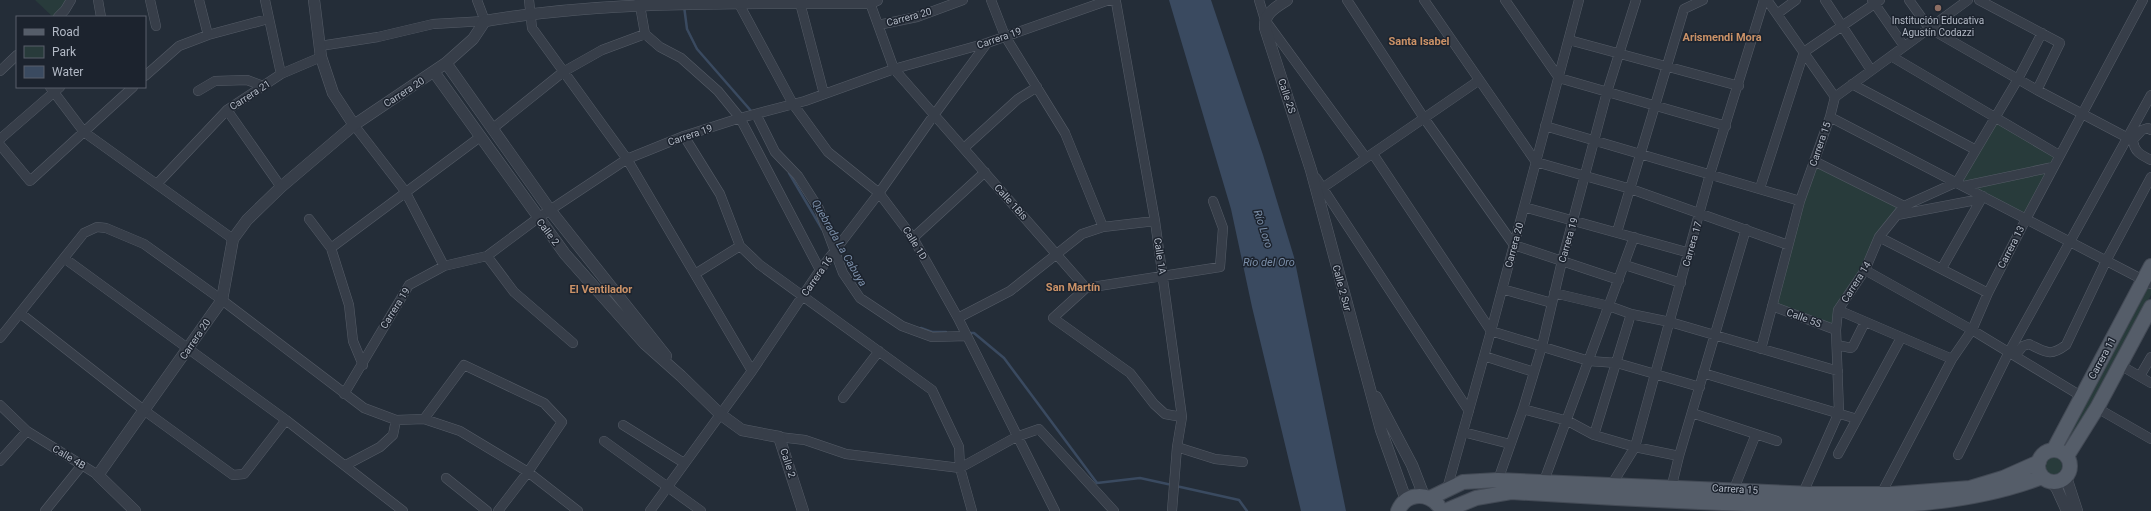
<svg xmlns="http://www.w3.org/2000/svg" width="2151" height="511" font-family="Roboto,sans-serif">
<rect width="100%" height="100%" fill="#242d38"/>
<!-- green -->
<path fill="#283b3b" d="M35 0H70L57 17H53Z
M1996 122 2054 156 2025 215 1986 195 1963 180Z
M1814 161 1904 206 1838 310 1836 330 1772 306Z
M2148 288 2151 289V295L2068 448 2061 447Z
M2044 466a9 9 0 1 1 18 0a9 9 0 1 1-18 0Z"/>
<!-- water -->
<path fill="#3a4a60" d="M1169 0H1211L1263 155 1294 257 1346 511H1301L1252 307 1231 209Z"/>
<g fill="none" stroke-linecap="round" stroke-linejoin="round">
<!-- stream -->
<path stroke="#3a4a60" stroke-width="2.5" d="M684 6 687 29 697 49 752 112
M789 173 822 229
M921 328 932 332H946
M969 333H974L1004 358 1097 483 1140 478 1172 485
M1176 486 1239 500 1247 511"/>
<!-- minor casing -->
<g stroke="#555c67" stroke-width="10">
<path id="minor" d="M98 0 101 17
M150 0 156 26
M199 0 208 35
M265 0 281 74
M477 0 485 21
M529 0 532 28 627 159 752 371
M639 0 645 34 660 47 681 58 718 91 740 118 820 270
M869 0 894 69 1086 288
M991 0 1005 36 1065 133 1103 227
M1259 0 1265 20 1366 158
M1347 0 1424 118 1514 245 1619 280
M1424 0 1536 162 1631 189 1788 245
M1505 0 1559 78 1726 126
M1767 0 1835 97
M1825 0 1871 70
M1872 0 1904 46
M1909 0 1929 28 2037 90 2128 138 2133 140 2142 130 2148 128 2151 130
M1979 0 2060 43 2037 90
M738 2 793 104 828 152 879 193 913 238 958 318 1055 511
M800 3 824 94
M1777 14 1796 0
M58 17 65 10 71 0
M878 25 917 17 963 0
M1569 40 1739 86
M320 46 378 37 433 24 485 21
M1891 56 2059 155
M0 71 17 55
M145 76 179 46 208 35 268 19
M1852 84 1976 150
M50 87 84 132 233 239
M198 91 215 81 247 80 263 86
M227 110 281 187
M756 114 775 152 798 176 819 209 843 273 860 298 902 326 932 337 967 336
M1830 117 2151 284
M354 125 405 191 444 266
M1545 126 1800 201
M492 129 563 72 602 50 645 34
M684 136 720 194 740 246 760 265 932 390 959 447 960 468 972 511
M0 139 60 87
M2133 140C2134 152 2141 155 2151 160
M0 145 30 181 133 87
M964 148 1018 99 1037 87
M1373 154 1491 331 1589 361 1617 363 1700 387
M1814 161 1904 206
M1316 178 1469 411
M157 184 227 110 281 74 321 57
M1964 186 2053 167
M1760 188 1804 52 1880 0
M1318 191 1478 81
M1524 207 1690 253
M1897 215 1981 199
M309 219 331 248 349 305 353 341 363 365
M1617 232 1684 9 1703 0
M1879 237 1988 293
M913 238 985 172
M331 248 480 137
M487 256 514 292 573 343
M64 258 286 420 403 511
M1625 265 1681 283
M1942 268 1983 196
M1865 270 1972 330 2081 396
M695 274 740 246
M1086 288 1053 318 1130 373 1154 404 1165 414 1182 417
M1086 288 1220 267 1223 228 1213 201
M1502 289 1552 303
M1554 293 1609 306 1631 314 1670 322 1838 371
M1772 306 1836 330
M1838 310 1952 359
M20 313 145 411 233 475 244 474 286 420
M958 318 1010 291 1082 234 1103 227 1155 221
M0 338 84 233 97 227 106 228 144 244 222 300 364 408 396 420 424 419 460 431 528 472 578 511
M1837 345 1851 348 1853 346 1865 322
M1761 349 1800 201 1830 117 1835 97 1968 0
M1484 356 1534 372
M2015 356 2023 346 2029 344C2046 352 2050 357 2066 345L2106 261 2151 177
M2120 365 2151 383
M1703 373 1857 419
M2140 376 2151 357
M344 394 409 285 444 266 487 256 538 218 627 159 684 136 740 118 805 101 894 69 987 43 1109 0 1116 2 1155 221 1182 417 1177 447 1172 511
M843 398 879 351
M0 405 27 431 98 475
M2097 408 2151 439
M1523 409 1568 421 1594 435 1635 447 1679 456
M1692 413 1777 441
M424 419 464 365 544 403 562 422 528 472 498 511
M623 425 684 463
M1463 432 1510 444
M1594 435 1631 314
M779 437 805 440 846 454 960 468 1016 437 1039 429 1114 511
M604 441 701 511
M1177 447 1215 459 1243 462
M1838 454 1901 338
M1958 455 2009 352 2151 95
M0 461 27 431
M346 465 380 447 393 435 396 420
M446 478 487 511
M1498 480 1523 409 1542 346 1562 261 1607 92 1636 0
M1544 481 1634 237
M1612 484 1635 447 1710 174 1764 0
M1447 489 1491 331 1579 0
M1734 489 1756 434
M1670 493 1679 456 1746 229
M1803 493 1839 412 1836 330 1838 310 1865 270 1879 237 1904 206 1957 182 2018 79 2042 33
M1881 494 1952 359 1972 330 1988 293 2026 219 2143 0
M45 511 82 465
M650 511 752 371 820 270 879 193 934 115 987 43"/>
</g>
<!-- tertiary casing -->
<g stroke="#555c67" stroke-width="12">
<path id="tertiary" d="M314 0 321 57 333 93 354 125
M1287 0C1275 8 1264 13 1265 28L1311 170 1381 430 1406 500
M446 63 550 210 666 356
M434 72 565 254 645 344 681 376 720 414 742 430 779 437 803 511
M1376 397 1412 465 1424 496
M2066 477 2077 511
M2052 482 2057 489 2067 511
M135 511 98 475 222 300 233 239 247 220 281 187 354 125 446 63 473 39 485 21C610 0 743 3 870 3L877 0"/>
</g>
<!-- primary casing -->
<g stroke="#434a55" stroke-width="16">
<path id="primary" d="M2054 449 2151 266
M2038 466a16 16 0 1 1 32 0a16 16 0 1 1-32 0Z
M2067 456 2097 408 2151 307
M1430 498 1463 482 1498 480 1814 494H1892L1970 488 2003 478 2039 462
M1398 511C1405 494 1425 491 1438 505
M1445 511 1476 498 1511 492C1589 497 1667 501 1746 504 1843 509 1954 511 2042 477"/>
</g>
<!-- minor -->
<use href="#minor" stroke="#373e49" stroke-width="9"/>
<!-- tertiary -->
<use href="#tertiary" stroke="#373e49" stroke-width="11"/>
<!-- primary -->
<use href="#primary" stroke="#555d69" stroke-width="14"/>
</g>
<!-- markers -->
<circle fill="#8d6e63" stroke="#1c232e" stroke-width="1.5" cx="1938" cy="8" r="4"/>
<g text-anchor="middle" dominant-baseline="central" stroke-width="3" stroke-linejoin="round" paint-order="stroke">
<!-- street labels -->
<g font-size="10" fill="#b2b9c5" stroke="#1c232e">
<text transform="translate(909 17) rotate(-15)">Carrera 20</text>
<text transform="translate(999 38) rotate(-19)">Carrera 19</text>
<text transform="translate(404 92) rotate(-33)">Carrera 20</text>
<text transform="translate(250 95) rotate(-33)">Carrera 21</text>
<text transform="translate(1287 96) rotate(72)">Calle 2S</text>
<text transform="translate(690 135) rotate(-19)">Carrera 19</text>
<text transform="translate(1820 144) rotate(-71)">Carrera 15</text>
<text transform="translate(1011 202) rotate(48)">Calle 1Bis</text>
<text transform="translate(548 232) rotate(53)">Calle 2</text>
<text transform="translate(1568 240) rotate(-74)">Carrera 19</text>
<text transform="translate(915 243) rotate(58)">Calle 1D</text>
<text transform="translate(1692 244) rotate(-74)">Carrera 17</text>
<text transform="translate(1514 245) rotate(-75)">Carrera 20</text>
<text transform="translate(2011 247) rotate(-63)">Carrera 13</text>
<text transform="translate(1160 256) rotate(82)">Calle 1A</text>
<text transform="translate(817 276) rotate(-55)">Carrera 16</text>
<text transform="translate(1856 282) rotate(-58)">Carrera 14</text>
<text transform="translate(1342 288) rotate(75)">Calle 2 Sur</text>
<text transform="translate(395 308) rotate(-58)">Carrera 19</text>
<text transform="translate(1804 318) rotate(20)">Calle 5S</text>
<text transform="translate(195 339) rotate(-56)">Carrera 20</text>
<text transform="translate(2102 358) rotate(-62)">Carrera 11</text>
<text transform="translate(69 457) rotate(31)">Calle 4B</text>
<text transform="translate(788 463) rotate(72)">Calle 2</text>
<text transform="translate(1735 489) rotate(3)">Carrera 15</text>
</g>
<!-- poi labels -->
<g font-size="10" fill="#b2b9c5" stroke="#1c232e">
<text x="1938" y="20">Institución Educativa<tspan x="1938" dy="12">Agustín Codazzi</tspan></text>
</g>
<!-- neighbourhood labels -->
<g font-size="11" font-weight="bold" fill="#cb9267" stroke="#1c232e">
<text x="1722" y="37">Arismendi Mora</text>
<text x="1419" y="41">Santa Isabel</text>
<text x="1073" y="287">San Martín</text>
<text x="601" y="289">El Ventilador</text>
</g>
<!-- water labels -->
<g font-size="11" font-style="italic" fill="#7c90aa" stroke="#1c232e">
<text transform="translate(1263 229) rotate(72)">Río Loro</text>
<text transform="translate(839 243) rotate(60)">Quebrada La Cabuya</text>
<text x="1269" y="262">Río del Oro</text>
</g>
</g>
<!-- legend -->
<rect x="16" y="16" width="130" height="72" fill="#1c232e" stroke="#585f6a"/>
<rect x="24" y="29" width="20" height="6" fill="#555d69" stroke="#585f6a"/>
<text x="52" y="36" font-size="12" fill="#b2b9c5">Road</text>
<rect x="24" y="46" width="20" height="12" fill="#283b3b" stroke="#585f6a"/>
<text x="52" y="56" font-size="12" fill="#b2b9c5">Park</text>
<rect x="24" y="66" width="20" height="12" fill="#3a4a60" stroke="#585f6a"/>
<text x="52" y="76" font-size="12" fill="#b2b9c5">Water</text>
</svg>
